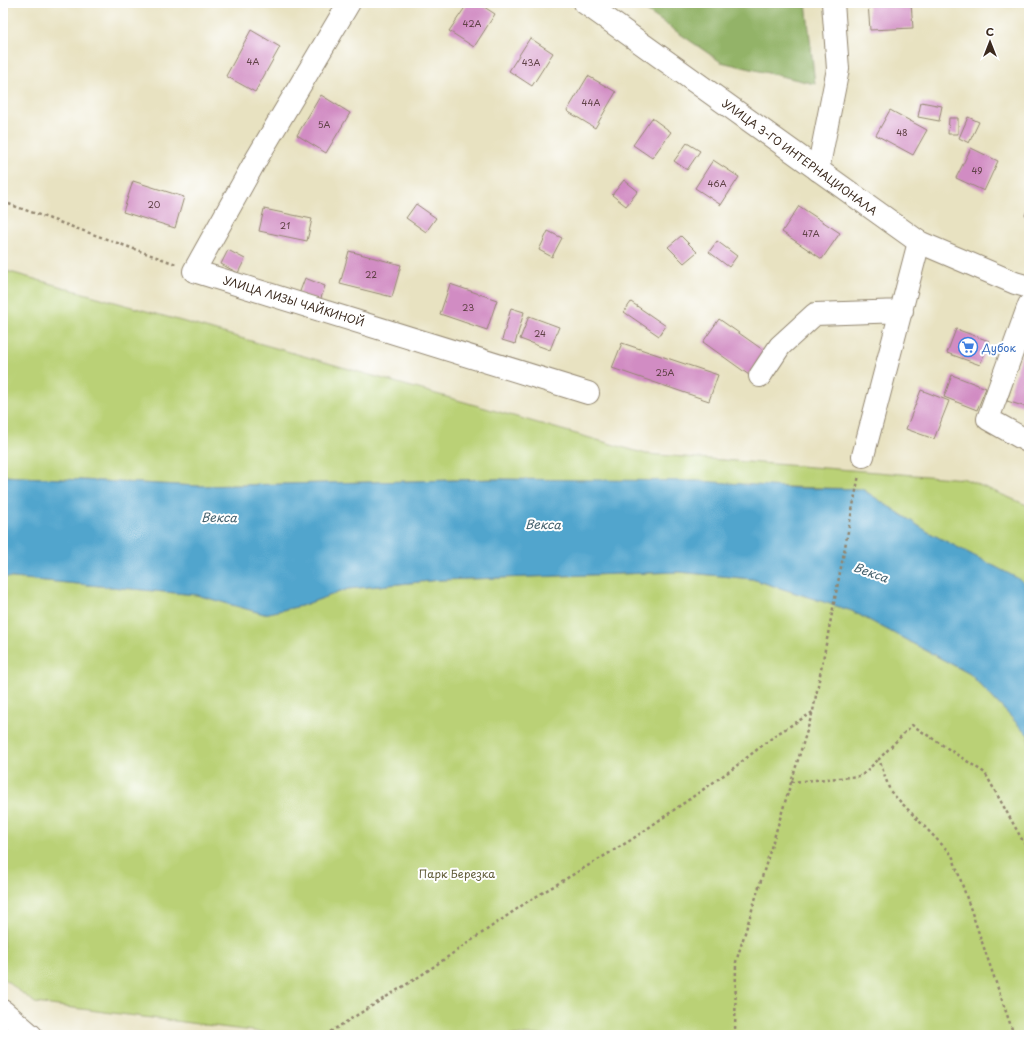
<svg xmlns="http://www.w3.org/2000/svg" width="1032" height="1038" font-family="'Playpen Sans',sans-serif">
<rect width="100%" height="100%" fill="#fff"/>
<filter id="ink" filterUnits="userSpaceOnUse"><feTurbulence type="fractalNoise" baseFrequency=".025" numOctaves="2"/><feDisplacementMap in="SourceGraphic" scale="8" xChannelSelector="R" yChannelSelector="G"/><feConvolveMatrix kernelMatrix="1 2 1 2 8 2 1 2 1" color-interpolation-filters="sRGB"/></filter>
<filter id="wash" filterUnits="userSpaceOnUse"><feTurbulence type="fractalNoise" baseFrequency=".012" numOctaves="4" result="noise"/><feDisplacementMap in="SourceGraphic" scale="16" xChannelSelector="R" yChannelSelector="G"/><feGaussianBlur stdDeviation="0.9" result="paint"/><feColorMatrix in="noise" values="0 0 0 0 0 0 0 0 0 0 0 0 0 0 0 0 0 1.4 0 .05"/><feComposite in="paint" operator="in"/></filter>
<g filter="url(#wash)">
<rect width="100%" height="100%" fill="#e8e2c1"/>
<!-- green -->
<path fill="#bad176" stroke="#7a7e4a" d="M3 270 646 454 965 479 1029 506V588L1021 580 928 532 862 489 499 479 198 486 3 476Z
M679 572 752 579 852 611 970 674 1029 736V1035H283L35 1003 3 978V577L197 595 264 614 301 606 348 589 440 580Z"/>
<!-- forest -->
<path fill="#93b367" stroke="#676e42" d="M635 3H806L815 84 721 62Z"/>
<!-- water -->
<path fill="#51a5cd" stroke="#466876" d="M3 476 198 486 499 479 700 481 797 488 862 489 928 532 1021 580 1029 588V736L970 674 852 611 752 579 679 572 440 580 348 589 301 606 264 614 197 595 3 577Z"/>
<g id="blocks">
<!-- building -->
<path fill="#d18cc3" d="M468 3H478L495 14 474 47 449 31Z
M868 3H911L913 28 870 30Z
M251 30 280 47 255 92 226 76Z
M530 38 553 53 532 86 509 71Z
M588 76 616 92 595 128 567 111Z
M321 95 350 113 326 153 297 135Z
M921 102 942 106 939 121 918 117Z
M890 110 927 130 913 155 876 135Z
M968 117 979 122 969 143 959 138Z
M652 118 671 132 652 158 633 145Z
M949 118H958V134H948Z
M687 143 700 151 687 170 674 161Z
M971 148 998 161 984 191 956 178Z
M713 160 739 177 721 205 695 188Z
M624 180 638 191 626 206 612 195Z
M133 181 184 197 175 228 123 212Z
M416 204 436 218 426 232 406 218Z
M1029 205V217L1025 215Z
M799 206 840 233 822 259 782 232Z
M264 209 312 219 307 241 259 231Z
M548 231 562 238 552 257 539 250Z
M681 236 697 252 684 263 668 247Z
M717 241 737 256 729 267 709 252Z
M228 250 245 259 238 273 221 264Z
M349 251 401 265 392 297 340 284Z
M305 278 325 286 320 301 299 294Z
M450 284 497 300 487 330 440 314Z
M631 302 666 326 659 336 624 312Z
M511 308 524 312 515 344 502 340Z
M529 316 559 327 550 350 520 339Z
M719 319 766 352 749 375 703 342Z
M956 329 989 341 980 365 947 353Z
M622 343 718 375 709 401 612 368Z
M1023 351 1029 352V408L1007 401Z
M952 375 986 388 977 410 944 397Z
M921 390 949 401 934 439 906 429Z"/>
</g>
</g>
<g filter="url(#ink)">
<use href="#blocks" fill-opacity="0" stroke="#928670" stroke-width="1"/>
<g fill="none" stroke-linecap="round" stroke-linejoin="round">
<!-- minor casing -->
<g stroke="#928670" stroke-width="24">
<path id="minor" d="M349 3 257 158 194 271 588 393
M818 170 838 69 833 3
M1029 305 988 419 1029 442
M760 376 780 346 815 314 902 311
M863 456 919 242
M3 1011 31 1035"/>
</g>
<!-- major casing -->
<g stroke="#928670" stroke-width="24">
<path id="major" d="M585 3 919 242 1015 283 1029 287"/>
</g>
<!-- path -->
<path stroke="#928670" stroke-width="2.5" stroke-dasharray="3 3" stroke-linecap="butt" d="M3 202 176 264
M791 782 861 776 879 759
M325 1035 420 976 527 902 631 840 731 770 777 734 813 712
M735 1035 736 962 813 711 859 475
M1014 1035 952 855 890 791 879 759 912 725 985 773 1029 852"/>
<!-- minor -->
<use href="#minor" stroke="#fff" stroke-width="22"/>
<!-- major -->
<use href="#major" stroke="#fff" stroke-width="22"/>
</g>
</g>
<!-- icons -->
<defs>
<g id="supermarket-ring" transform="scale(1)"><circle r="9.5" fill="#fff" stroke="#3f7fe0" stroke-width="1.5"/><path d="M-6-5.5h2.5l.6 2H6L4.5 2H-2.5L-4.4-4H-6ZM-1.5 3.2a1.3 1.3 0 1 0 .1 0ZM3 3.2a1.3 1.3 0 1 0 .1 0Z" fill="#3f7fe0"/></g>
</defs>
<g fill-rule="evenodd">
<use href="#supermarket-ring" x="968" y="347"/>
</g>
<g text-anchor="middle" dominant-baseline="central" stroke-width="4" stroke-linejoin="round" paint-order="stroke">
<!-- number labels -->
<g font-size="9" fill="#604247">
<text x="472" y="23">42А</text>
<text x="253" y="61">4А</text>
<text x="531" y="62">43А</text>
<text x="591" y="102">44А</text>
<text x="324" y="124">5А</text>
<text x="902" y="132">48</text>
<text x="977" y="170">49</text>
<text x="717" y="183">46А</text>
<text x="154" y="204">20</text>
<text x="285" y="225">21</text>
<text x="811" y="233">47А</text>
<text x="371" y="274">22</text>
<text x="468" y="307">23</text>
<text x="540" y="333">24</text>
<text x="665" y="372">25А</text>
</g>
<!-- street labels -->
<g font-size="11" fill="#3b2a1e" stroke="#fff">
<text transform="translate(800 157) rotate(36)">УЛИЦА 3-ГО ИНТЕРНАЦИОНАЛА</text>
<text transform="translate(294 301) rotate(17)">УЛИЦА ЛИЗЫ ЧАЙКИНОЙ</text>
</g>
<!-- shop labels -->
<g font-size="11" fill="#366cbe" stroke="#fff" text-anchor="start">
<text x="982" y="347">Дубок</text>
</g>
<!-- park labels -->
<g font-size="11" fill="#615c38" stroke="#fff">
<text x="457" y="873">Парк Березка</text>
</g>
<!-- water labels -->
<g font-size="12" font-style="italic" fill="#45616d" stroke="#fff">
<text transform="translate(219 517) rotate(1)">Векса</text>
<text transform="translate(543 524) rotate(1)">Векса</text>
<text transform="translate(871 572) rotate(20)">Векса</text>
</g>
</g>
<!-- margin -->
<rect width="1032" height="1038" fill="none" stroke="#fff" stroke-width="16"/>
<!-- north arrow -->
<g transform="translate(990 42)" stroke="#ffffff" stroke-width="3" paint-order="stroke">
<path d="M0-3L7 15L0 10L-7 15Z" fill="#3b2a1e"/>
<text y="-6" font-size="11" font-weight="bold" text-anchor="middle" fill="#3b2a1e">С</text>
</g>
</svg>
